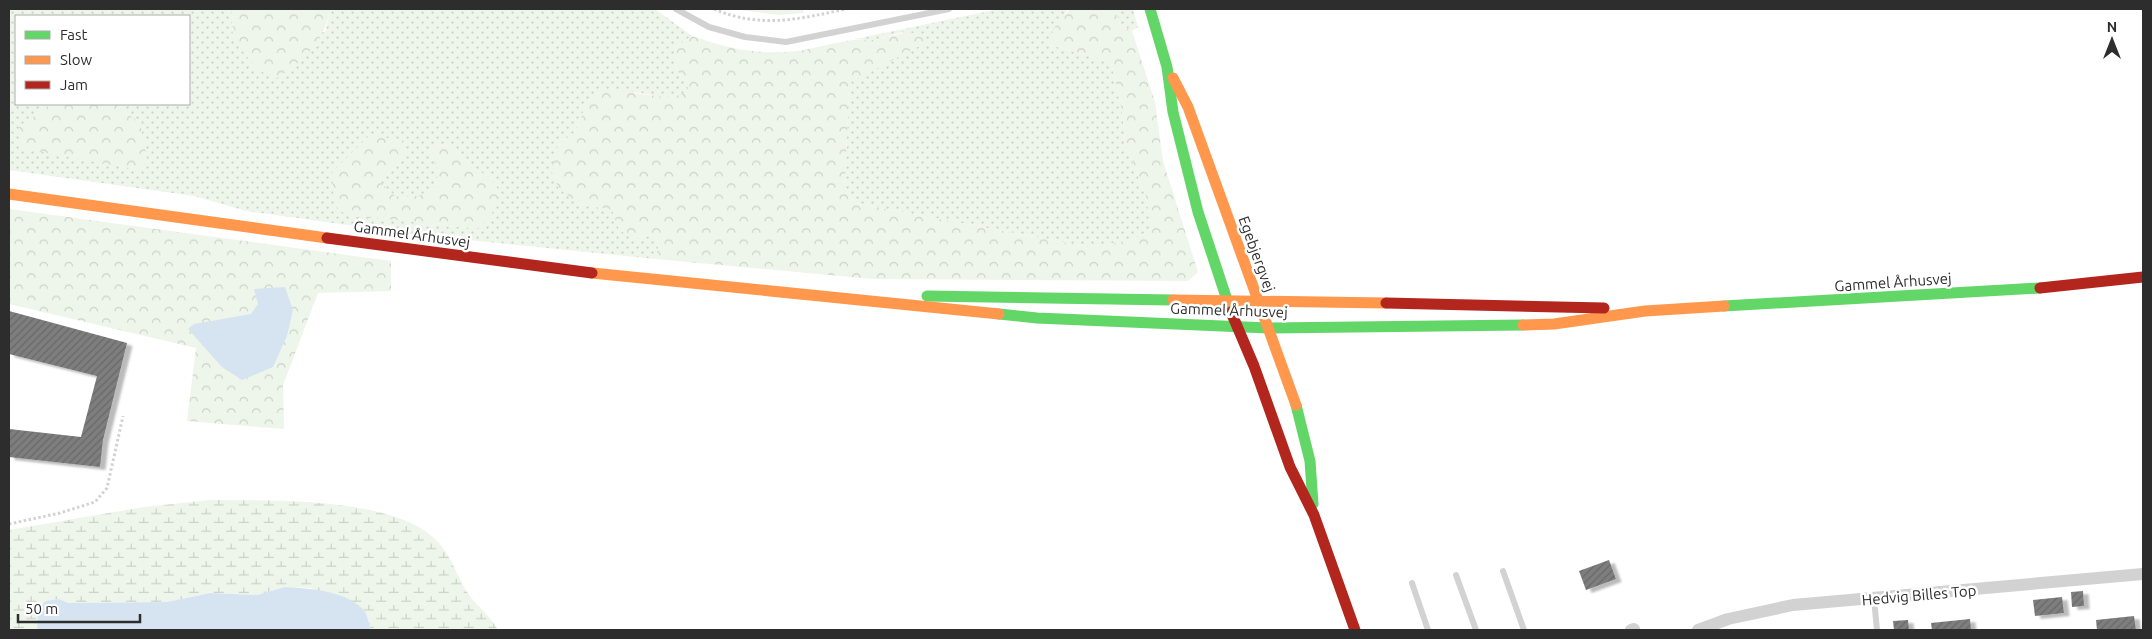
<svg xmlns="http://www.w3.org/2000/svg" width="2152" height="639" font-family="Ubuntu,sans-serif">
<defs>
<pattern id="grass-dots" width="8" height="8" patternUnits="userSpaceOnUse" patternTransform="scale(1.25)"><rect width="8" height="8" fill="#eef5ea"/><path d="M2 2h.1M6 6h.1" fill="none" stroke="#ccd2c9" stroke-width="1.8" stroke-linecap="round"/></pattern>
<pattern id="forest-crowns" width="20" height="18" patternUnits="userSpaceOnUse" patternTransform="scale(1.25)"><rect width="20" height="18" fill="#eef5ea"/><path d="M2 6a3 3 0 1 1 6 0M12 15a3 3 0 1 1 6 0" fill="none" stroke="#ccd2c9"/></pattern>
<pattern id="wetland-marsh" width="20" height="14" patternUnits="userSpaceOnUse" patternTransform="scale(1.25)"><rect width="20" height="14" fill="#eef5ea"/><path d="M1 5h8M5 5V1M11 12h8M15 12V8" fill="none" stroke="#ccd2c9"/></pattern>
<pattern id="building-hatch" width="6" height="6" patternUnits="userSpaceOnUse" patternTransform="scale(1.25)"><rect width="6" height="6" fill="#7e7e7e"/><path d="M-1 1l2-2M0 6l6-6M5 7l2-2" fill="none" stroke="#686868"/></pattern>
<filter id="shadow"><feDropShadow dx="5.5" dy="3" stdDeviation="1" flood-color="#0004"/></filter>
</defs>
<rect width="100%" height="100%" fill="#fff"/>
<!-- grass -->
<path fill="url(#grass-dots)" fill-rule="evenodd" d="M9 9H232L233 38 325 32 331 9H655L692 36 675 47V67L690 91C668 104 651 92 628 92 615 91 598 101 586 105L575 132 558 145 579 204 612 210 634 239 654 235 659 245 655 259 419 235 246 211 194 196 9 170ZM16 16H189V104H115L140 123 19 127 51 104H16ZM438 145 452 146 473 167 491 179 478 228 425 225 411 221 332 172 403 160 380 182 397 198 418 196 435 189 439 171 429 153Z
M999 9H1070L1067 10 1050 45 1111 62 1123 116 1125 143 1147 199 1151 230 1132 240 1088 247 854 203 845 187 849 82 926 42 902 32 873 41 855 39Z
M1115 9H1133L1138 27 1132 31 1120 24Z"/>
<!-- forest -->
<path fill="url(#forest-crowns)" d="M232 9H331C322 44 307 57 278 78L257 70 233 38Z
M734 9H803L804 13 779 15Z
M1070 9H1115L1120 24 1132 31 1155 102 1163 161 1198 272 1188 281 872 279 655 259 659 245 654 235 634 239 619 230 612 210 580 204 559 189 551 170 558 145 575 132 586 105 599 91C609 91 618 90 627 92 649 94 670 102 690 91L675 67V47L692 36C723 47 752 54 785 52 809 51 830 43 853 40 860 39 866 41 872 40 892 39 909 25 927 39V42L849 83 845 187 854 203 1088 247 1132 240 1150 230 1147 199 1125 143 1123 116 1111 62 1050 45 1053 29Z
M51 104H115L140 123 147 158 139 170 20 148 19 127Z
M370 135 405 141 403 160 380 182 397 198 418 196 435 189 439 171 429 153 438 145 452 146 473 167 491 179 500 192 491 216 478 228 425 225 411 221 347 216 334 205 332 172Z
M9 209 391 261V291L318 293 283 385 284 429 187 421 196 348 9 304Z"/>
<!-- wetland -->
<path fill="url(#wetland-marsh)" d="M210 500C269 501 406 495 443 548 453 561 458 578 467 592 476 606 490 615 498 630H371L365 612 311 588 285 587 257 595 210 593 167 602 68 603 59 599 45 601 38 611 37 630H9V530L144 507Z"/>
<!-- water -->
<path fill="#d6e4f2" d="M285 287 293 310 287 336 273 367 242 380 222 367 188 329 194 324 251 314 258 304 254 289Z
M285 587C308 588 350 591 365 612 368 617 369 625 371 630H37L38 611 45 601 59 599 68 603 167 602 210 593 257 595Z"/>
<!-- building -->
<path fill="url(#building-hatch)" filter="url(#shadow)" d="M9 311 127 343 103 440 100 467 9 457V429L81 437 97 376 9 354Z
M1609 560 1616 579 1586 590 1579 571Z
M2083 591 2084 606 2072 607 2071 592Z
M2062 597 2064 613 2035 616 2033 600Z
M2134 616 2136 630H2097L2096 620Z
M1970 619 1971 630H1932L1931 623Z
M1908 620 1909 630H1894L1893 621Z"/>
<g fill="none" stroke-linecap="round" stroke-linejoin="round">
<!-- path -->
<path stroke="#d2d2d2" stroke-width="3" stroke-dasharray="2.5 2.5" stroke-linecap="butt" d="M714 9C761 29 799 19 846 9
M9 524 60 513 95 502 107 488 123 416"/>
<!-- lane -->
<path stroke="#d2d2d2" stroke-width="6" d="M676 9 709 27 745 37 786 42 949 9
M1503 571 1524 630
M1456 575 1476 630
M1412 583 1428 630
M1874 599 1877 630"/>
<!-- street -->
<path stroke="#d2d2d2" stroke-width="12" d="M1631 630 1634 629
M1698 630 1728 619 1793 605 2143 574"/>
<!-- fast -->
<path stroke="#63d668" stroke-width="11" d="M1150 9 1167 67 1173 112 1198 212 1231 312
M927 296 1173 300
M1724 306 2040 288
M999 314 1037 318 1268 328 1523 325
M1296 405 1310 461 1313 504"/>
<!-- slow -->
<path stroke="#ff974d" stroke-width="11" d="M1173 78 1188 107 1296 405
M9 194 327 238
M592 273 999 314
M1173 300 1386 303
M1523 325 1554 324 1645 311 1724 306"/>
<!-- jam -->
<path stroke="#b3261e" stroke-width="11" d="M327 238 592 273
M2040 288 2143 277
M1386 303 1604 308
M1231 312 1254 366 1290 467 1314 515 1355 630"/>
</g>
<g text-anchor="middle" dominant-baseline="central" stroke-width="5" stroke-linejoin="round" paint-order="stroke">
<!-- street labels -->
<g font-size="15" fill="#2d2d2d" stroke="#fff">
<text transform="translate(412 234) rotate(8)">Gammel Århusvej</text>
<text transform="translate(1257 254) rotate(70)">Egebjergvej</text>
<text transform="translate(1893 282) rotate(-4)">Gammel Århusvej</text>
<text transform="translate(1229 310) rotate(2)">Gammel Århusvej</text>
<text transform="translate(1919 595) rotate(-5)">Hedvig Billes Top</text>
</g>
</g>
<!-- border -->
<rect width="2152" height="639" fill="none" stroke="#2d2d2d" stroke-width="20"/>
<!-- legend -->
<rect x="15" y="15" width="175" height="90" fill="#ffffff" stroke="#ababab"/>
<rect x="25" y="31" width="25" height="8" fill="#63d668" stroke="#ababab"/>
<text x="60" y="40" font-size="15" fill="#2d2d2d">Fast</text>
<rect x="25" y="56" width="25" height="8" fill="#ff974d" stroke="#ababab"/>
<text x="60" y="65" font-size="15" fill="#2d2d2d">Slow</text>
<rect x="25" y="81" width="25" height="8" fill="#b3261e" stroke="#ababab"/>
<text x="60" y="90" font-size="15" fill="#2d2d2d">Jam</text>
<!-- north arrow -->
<g transform="translate(2112 40)" stroke="#ffffff" stroke-width="4" paint-order="stroke">
<path d="M0-4L9 19L0 12L-9 19Z" fill="#2d2d2d"/>
<text y="-8" font-size="14" font-weight="bold" text-anchor="middle" fill="#2d2d2d">N</text>
</g>
<!-- scale -->
<path d="M18 614v8h122v-8" fill="none" stroke="#2d2d2d" stroke-width="2.5"/>
<text x="25" y="614" font-size="15" fill="#2d2d2d" stroke="#ffffff" stroke-width="4" paint-order="stroke">50 m</text>
</svg>
